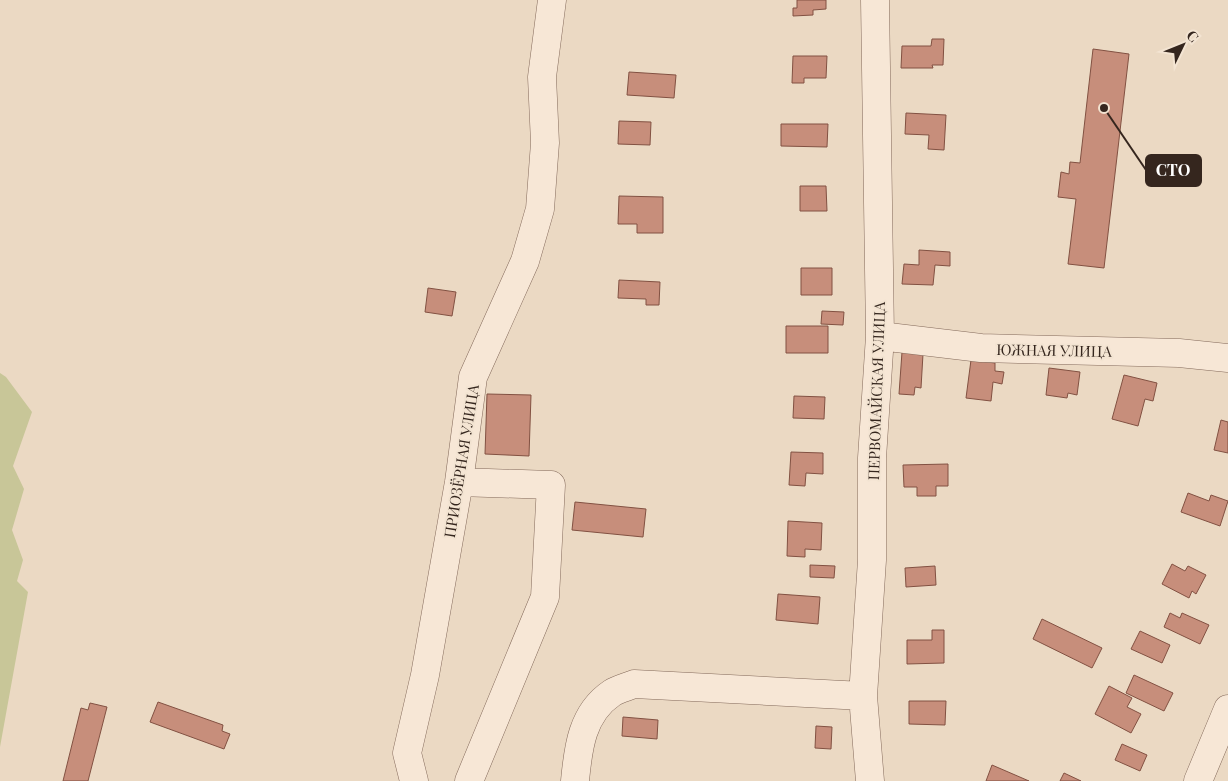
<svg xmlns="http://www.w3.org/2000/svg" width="1228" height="781" font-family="'Playfair Display',serif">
<rect width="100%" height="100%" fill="#ebd9c3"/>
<!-- green -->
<path fill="#c8c698" d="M0 373 6 377 32 412 13 466 24 489 12 530 23 560 17 581 28 592 0 747Z"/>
<!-- building -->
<path fill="#c78e7b" stroke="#825142" d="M797 0H826V9L813 10V15L793 16V8H797Z
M932 39H944L943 65H932L933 68H901L902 46H931Z
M1093 49 1129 54 1104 268 1068 264 1076 199 1058 197 1061 172 1069 174 1070 162 1080 163Z
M793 56H827L826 78H804V83H792Z
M629 72 676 75 674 98 627 95Z
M906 113 946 115 944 150 928 149 929 135 905 134Z
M619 121 651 122 650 145 618 144Z
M781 124H828L827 147 781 146Z
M800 186H826L827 211H800Z
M619 196 663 197V233H637V224H618Z
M919 250 950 252V266L935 265 933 285 902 284 904 264 919 265Z
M801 268H832V295H801Z
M619 280 660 282 659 305H646V299L618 298Z
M428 288 456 292 452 316 425 312Z
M822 311 844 312 843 325 821 324Z
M786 326H828V353H786Z
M902 352 923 354 921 388 915 387 914 395 899 394Z
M971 360 995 363V371L1004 372 1002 384 993 382 991 401 966 398Z
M1049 368 1080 372 1077 395 1068 393 1067 398 1046 395Z
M1124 375 1157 383 1153 401 1145 399 1138 426 1112 419Z
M487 394 531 395 529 456 485 454Z
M794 396 825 397 824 419 793 418Z
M1221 420 1228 422V453L1214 450Z
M791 452 823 453V474L806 473 805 486 789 485Z
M948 464V486H936V496H917V487H904L903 465Z
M1188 493 1209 501 1211 495 1228 501 1220 526 1181 512Z
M575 502 646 509 643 537 572 530Z
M788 521 822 523 821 550 805 549V557L787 556Z
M1172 564 1185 571 1188 566 1206 575 1196 594 1192 591 1189 598 1162 584Z
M810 565 835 566 834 578 810 577Z
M935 566 936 585 906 587 905 568Z
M778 594 820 597 818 624 776 620Z
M1170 613 1180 618 1182 613 1209 625 1200 644 1164 627Z
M1042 619 1102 648 1092 668 1033 639Z
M932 630H944V663L907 664V640H932Z
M1140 631 1170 645 1162 663 1131 649Z
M1134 675 1173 693 1164 711 1126 693Z
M1109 686 1132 698 1127 707 1141 714 1131 733 1095 714Z
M909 701H946L945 725 909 724Z
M158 702 223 725 222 731 230 734 224 749 150 722Z
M90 703 107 707 88 781H63L81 708 88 710Z
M623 717 658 720 657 739 622 736Z
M816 726 832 727 831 749 815 748Z
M1122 744 1147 755 1140 771 1115 760Z
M992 765 1029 781H986Z
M1064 773 1081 781H1060Z"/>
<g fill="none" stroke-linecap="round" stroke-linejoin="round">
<!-- minor casing -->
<g stroke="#846a5b" stroke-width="29">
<path id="minor" d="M880 336 981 348 1179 353 1228 358
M459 482 551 485 545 597 469 781
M414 781 407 753 425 675 459 482 473 377 525 261 540 209 545 143 542 77 552 0
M575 781C578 748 582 713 612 693 618 689 627 687 634 684L863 696
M870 781 863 696 872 560V458L880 336 875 0
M1198 781 1228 709"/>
</g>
<!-- minor -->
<use href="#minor" stroke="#f7e7d6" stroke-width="28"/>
</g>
<g text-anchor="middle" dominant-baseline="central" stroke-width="4" stroke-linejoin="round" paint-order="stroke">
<!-- street labels -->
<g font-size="15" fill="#35261e" stroke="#f3e4d2">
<text transform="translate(1054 350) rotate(1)">ЮЖНАЯ УЛИЦА</text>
<text transform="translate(876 391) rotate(-88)">ПЕРВОМАЙСКАЯ УЛИЦА</text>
<text transform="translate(461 461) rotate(-81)">ПРИОЗЁРНАЯ УЛИЦА</text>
</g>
</g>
<!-- callouts -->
<path fill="none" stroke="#35261e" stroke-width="2" d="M1104 108L1146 170"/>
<circle fill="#35261e" stroke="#f3e4d2" stroke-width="2" cx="1104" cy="108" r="5"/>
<rect fill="#35261e" stroke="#35261e" stroke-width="2" x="1146" y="155" width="55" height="31" rx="5"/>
<g font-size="16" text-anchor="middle" font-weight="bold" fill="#fff">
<text x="1173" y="176">СТО</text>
</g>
<!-- north arrow -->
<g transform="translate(1183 45) rotate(47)" stroke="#f3e4d2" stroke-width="4" paint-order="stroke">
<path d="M0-4L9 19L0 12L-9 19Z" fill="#35261e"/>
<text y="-8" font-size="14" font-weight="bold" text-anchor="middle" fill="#35261e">С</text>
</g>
</svg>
